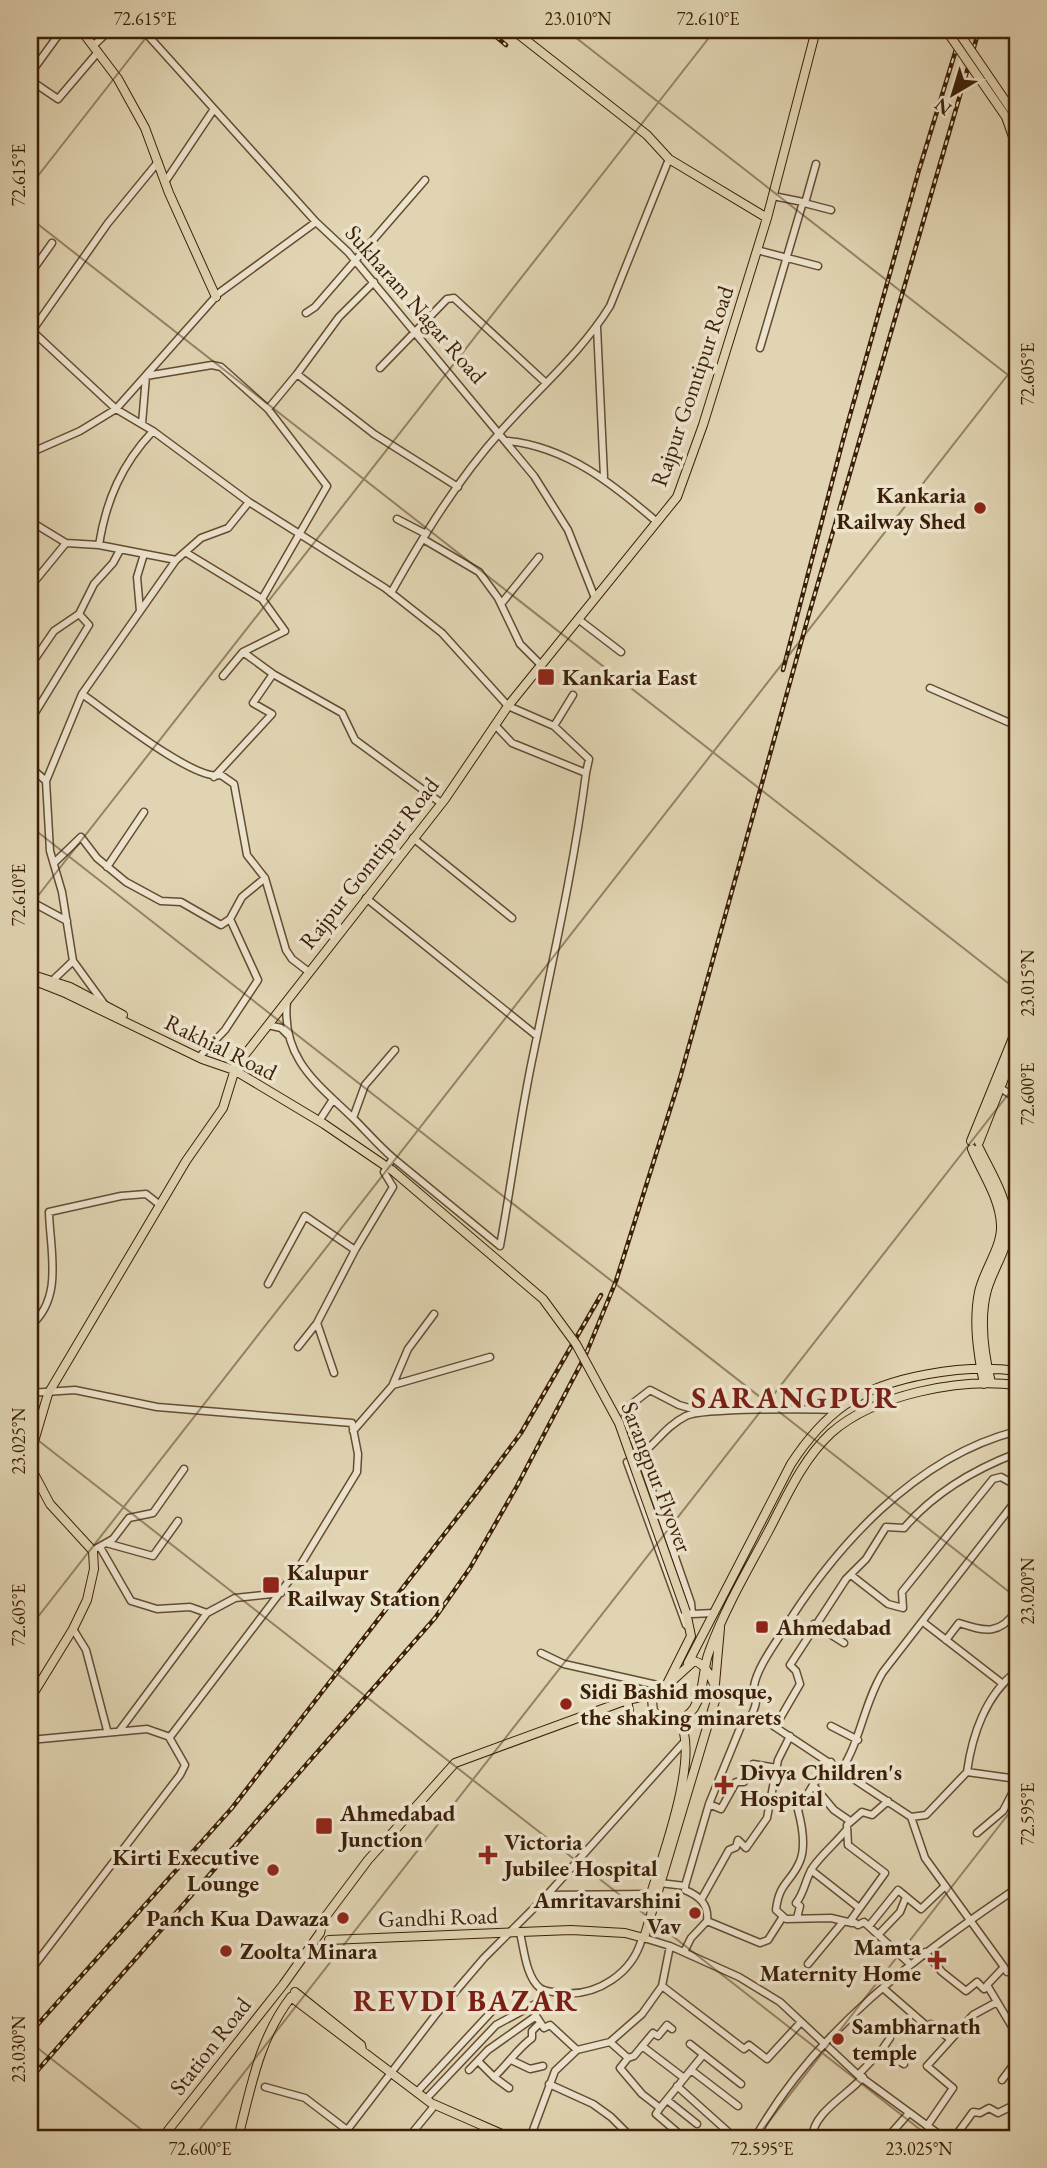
<svg xmlns="http://www.w3.org/2000/svg" width="1047" height="2168" font-family="'EB Garamond',serif">
<rect width="100%" height="100%" fill="#e1d4b2"/>
<filter id="stains"><feTurbulence type="fractalNoise" baseFrequency=".00286" numOctaves="4"/><feColorMatrix values="0 0 0 0 .2 0 0 0 0 .09 0 0 0 0 .02 0 0 0 .5 -.17"/></filter>
<radialGradient id="worn" r=".72"><stop offset=".6" stop-color="#630" stop-opacity="0"/><stop offset="1" stop-color="#630" stop-opacity=".3"/></radialGradient>
<g fill="none" stroke-linecap="round" stroke-linejoin="round">
<!-- minor casing -->
<g stroke="#644c31" stroke-width="9">
<path id="minor" d="M143 30 316 222
M93 46 110 30
M30 74 62 30
M30 80 58 99 98 52
M165 182 214 109
M804 203 831 210
M805 203 816 164
M757 250 818 266
M30 274 52 243
M306 313 315 307 425 180
M597 327 604 477
M30 329 116 409 153 431 249 502 385 588 442 633 508 706 554 726
M32 331 108 223 158 162
M760 348 803 202 773 196
M380 368 447 299 454 298 546 383
M297 374 339 317 374 282
M268 409 297 374 374 434 458 487
M142 424 146 376 212 365 221 367 268 409 327 486 262 599 285 631 243 652 223 676
M508 441C567 447 613 484 657 522
M30 453 80 431 116 409 219 293 316 222 348 252 534 476 568 530 595 598
M397 519 426 534
M30 521 66 543 99 545 176 560 201 538 228 528 249 502
M423 539 479 572 498 598 520 644 541 665
M99 545C106 500 122 464 153 431
M185 552 262 599
M30 587 66 543
M391 593C423 536 458 479 502 430 538 389 581 353 610 306L669 159
M501 604 539 557
M140 611 137 577 144 554
M578 619 621 652
M30 666 54 631 79 614
M273 674 342 713 355 740 441 803
M930 688 1017 726
M82 694C107 711 196 783 221 775L234 784 247 855 265 878 286 950 292 959 309 972
M573 695 554 726 589 759 586 773
M30 721 89 625 79 614 94 584 113 563 120 550
M30 767 46 781
M214 777 272 714 253 703 273 674 243 652
M413 838 512 918
M55 862 81 837 97 858 126 882 161 901 181 902 221 925 230 919
M107 867 144 812
M366 898 537 1036
M30 901 67 921
M52 981 73 961
M105 1005 73 961 62 892 50 851 46 781 82 694 176 560
M268 1025 281 1028 288 1035
M202 1054 225 1030 258 980 230 919 242 897 265 878
M999 1087 1017 1099
M353 1118 365 1085 395 1050
M319 1121 332 1101
M393 1158 500 1246C512 1181 520 1115 534 1051 553 958 574 867 586 773L512 743 495 725
M268 1284 305 1216 355 1250 393 1187 384 1172 393 1158C379 1146 367 1132 354 1119 318 1084 281 1059 287 1001
M30 1326C64 1298 50 1251 49 1212L121 1196 146 1194 160 1205
M298 1347 317 1323
M334 1373 317 1323 355 1250
M393 1384 408 1349 434 1314
M30 1393 75 1390 157 1407 352 1423 358 1454 357 1472 298 1569 170 1737 147 1729 30 1740
M700 1411 679 1405 650 1390 624 1410 691 1603 692 1614 714 1613
M353 1431 393 1385 490 1357
M106 1543 153 1556 178 1521
M100 1547 131 1601 157 1609 190 1607 207 1613
M97 1548 113 1539 129 1518 153 1513 184 1469
M851 1575 888 1604 903 1608 902 1592 993 1479 1001 1477 1017 1486
M923 1622 1003 1684
M814 1624 844 1643
M686 1625 627 1462C652 1453 660 1429 686 1416 703 1408 813 1409 838 1410
M73 1629 86 1650 107 1730
M946 1640 959 1623C986 1632 1000 1635 1017 1610
M541 1653 564 1664 666 1687
M743 1721 709 1804 721 1809 736 1782H744L753 1764 777 1768
M749 1721C751 1715 756 1708 756 1701 756 1696 753 1691 754 1686 757 1669 772 1648 781 1634 834 1547 915 1457 1017 1431
M711 1722 766 1721 911 1817 925 1858 1004 1967 987 1985 1017 2035
M831 1726 858 1740
M775 1727 800 1684 796 1671 790 1665 846 1579 866 1559 886 1527 904 1528C933 1494 975 1469 1017 1453
M120 1730 207 1613 235 1598 281 1593
M831 1762 813 1785 834 1810 850 1821
M842 1769C861 1739 864 1703 883 1672L1017 1499
M967 1772C972 1735 986 1694 1017 1671
M813 1785 798 1810C802 1825 806 1846 800 1861 791 1883 779 1882 776 1910L786 1919 831 1918 852 1923
M888 1801 872 1815 862 1812 847 1825 848 1845 885 1873 851 1920 858 1925 864 1922 910 1964
M911 1817 926 1815 967 1772 1017 1779
M977 1833 1003 1811 1017 1784
M1017 1859V1860
M811 1870 858 1907
M660 1883 685 1886 709 1804
M685 1886V1890C699 1896 709 1904 707 1921L760 1943 768 1940 782 1918
M547 1895 651 1894
M701 1900 729 1850 736 1847 738 1840 746 1848 767 1818 778 1760 790 1736
M797 1918 800 1906 796 1903C805 1892 805 1879 813 1867 823 1853 836 1843 847 1829
M869 1926 898 1890 921 1909 945 1886
M520 1933C524 1949 526 1977 540 1988 545 1992 554 1992 561 1993 597 1997 633 1973 642 1938
M878 1935 900 1912 906 1897
M644 1938 670 1946 739 1977 780 2002 858 2075 944 2138
M684 1952 691 1938 707 1921
M925 1952 942 1972 966 1991 977 1982 984 1989 987 1987
M808 1964 843 1922
M1004 1967 1007 1972 1017 1966
M30 1971 180 1775 185 1765 169 1737
M662 1986 744 2049 749 2045 767 2059 801 2022
M883 1988 929 2028 931 2024 950 2039
M610 2042 628 2058 620 2068 642 2094 660 2108 703 2055
M690 2044 741 2084
M642 2046 684 2078
M881 2051 890 2038
M628 2058 634 2056 653 2033 658 2036 667 2025 672 2029
M511 2060 530 2069 543 2066
M478 2061 494 2077
M469 2070 488 2050 536 2016 544 2028 550 2025 577 2050
M691 2070 738 2106
M858 2075 881 2051 904 2064
M1002 2080 1017 2060
M549 2084 593 2104 611 2117 632 2138
M677 2086 735 2138
M265 2087 305 2098 347 2130
M509 2088 494 2077C508 2064 517 2049 532 2038V2031L540 2023
M417 2092 493 2010
M426 2099 496 2025 539 2002
M667 2100 697 2124
M660 2108 656 2114 684 2138
M927 2126 953 2088 927 2066 973 2015 997 2002
M341 2138 437 2013 484 1958 547 1895 685 1741
M408 2138 435 2105
M530 2138 555 2071 577 2050 610 2042 642 2014 662 1986 670 1946
M755 2138C816 2029 916 1957 1017 1888
M812 2138C813 2112 848 2095 863 2077
M887 2138 909 2113
M954 2138 973 2112 980 2113 989 2108 998 2113 1012 2106 1017 2107"/>
</g>
<!-- major casing -->
<g stroke="#3b1f06" stroke-width="10">
<path id="major" d="M81 30 118 79 145 128 169 193 216 297
M513 30 647 135 669 159 767 218
M36 976 70 987 123 1015
M30 979 63 992 202 1059 234 1070 324 1124 393 1171
M971 1141 1017 1028
M979 1142 1017 1045
M979 1148C990 1171 1007 1197 1008 1223 1010 1247 993 1268 987 1290 979 1319 984 1354 991 1383
M972 1149C982 1173 1000 1198 1001 1225 1002 1248 984 1269 979 1292 973 1322 978 1354 984 1384
M688 1663 791 1464C806 1441 822 1421 845 1405 887 1375 967 1364 1017 1371
M667 1684 691 1636 686 1612
M715 1684 720 1628
M30 1699 73 1629 87 1600 94 1569 93 1551 50 1504 33 1472 32 1448 48 1394 186 1161 223 1108 236 1066 445 799 508 706 677 497 703 425 767 218 816 30
M627 1700 629 1711
M647 1906C659 1866 702 1754 679 1721
M329 1940 571 1930 625 1933 644 1938 717 1694C714 1682 707 1664 694 1661L652 1699 653 1711 667 1721C679 1721 687 1718 694 1708 705 1691 702 1670 709 1652 724 1610 747 1571 768 1532 786 1498 802 1460 831 1433 875 1394 960 1378 1017 1385
M295 1992 361 2045 362 2050
M162 2138 283 1985 320 1933 323 1920 368 1860 455 1763 627 1700 655 1694
M238 2138C251 2087 259 2039 291 1997L431 2103 511 2138"/>
</g>
<!-- minor -->
<use href="#minor" stroke="#ece3cd" stroke-width="6"/>
<!-- major -->
<use href="#major" stroke="#e1d4b2" stroke-width="8"/>
<!-- rail casing -->
<g stroke="#3b1f06" stroke-width="4.5">
<path id="rail" d="M488 30 506 45
M783 670 843 440 919 170 962 30
M30 2033 232 1808 477 1492 521 1433 601 1295
M30 2079 435 1618 470 1568 517 1486 586 1354 616 1281 680 1078 809 614 979 30"/>
</g>
<!-- rail -->
<use href="#rail" stroke="#ece3cd" stroke-width="2" stroke-dasharray="5" stroke-linecap="butt"/>
<!-- major-bridge casing -->
<g stroke="#3b1f06" stroke-width="10" stroke-linecap="butt">
<path id="major-bridge" d="M946 30 1006 117 1017 148
M957 30 1017 118
M393 1171 543 1299 576 1344 619 1423 686 1612"/>
</g>
<!-- major-bridge -->
<use href="#major-bridge" stroke="#e1d4b2" stroke-width="8"/>
</g>
<!-- ticks -->
<path fill="none" stroke="#3b1f06" stroke-width="2" stroke-opacity="0.45" d="M566 30 1017 382M30 186 152 30M30 218 1017 990M30 826 1017 1598M30 906 715 30M30 1434 931 2138M30 1627 1017 363M30 2042 152 2138M193 2138 1017 1083M756 2138 1017 1803"/>
<!-- markers -->
<g fill="#8f2418" stroke="#ece3cd" stroke-width="2.5">
<circle cx="980" cy="508" r="7"/>
<rect x="537" y="668" width="18" height="18" rx="3.5"/>
<rect x="262" y="1576" width="18" height="18" rx="3.5"/>
<rect x="755" y="1620" width="14" height="14" rx="3.5"/>
<circle cx="566" cy="1704" r="7"/>
<path d="M720.5 1774.5h7v7h7v7h-7v7h-7v-7h-7v-7h7z"/>
<rect x="315" y="1817" width="18" height="18" rx="3.5"/>
<path d="M484.5 1844.5h7v7h7v7h-7v7h-7v-7h-7v-7h7z"/>
<circle cx="273" cy="1870" r="7"/>
<circle cx="695" cy="1913" r="7"/>
<circle cx="343" cy="1918" r="7"/>
<circle cx="226" cy="1951" r="7"/>
<path d="M933.5 1949.5h7v7h7v7h-7v7h-7v-7h-7v-7h7z"/>
<circle cx="838" cy="2039" r="7"/>
</g>
<g text-anchor="middle" dominant-baseline="central" stroke-width="7" stroke-linejoin="round" paint-order="stroke">
<!-- street labels -->
<g font-size="23" fill="#3b1f06" stroke="#ece3cd">
<text transform="translate(416 304) rotate(49)">Sukharam Nagar Road</text>
<text transform="translate(692 386) rotate(-71)">Rajpur Gomtipur Road</text>
<text transform="translate(369 863) rotate(-52)">Rajpur Gomtipur Road</text>
<text transform="translate(221 1047) rotate(26)">Rakhial Road</text>
<text transform="translate(657 1477) rotate(69)">Sarangpur Flyover</text>
<text transform="translate(438 1917) rotate(-2)">Gandhi Road</text>
<text transform="translate(210 2046) rotate(-52)">Station Road</text>
</g>
<!-- poi labels -->
<g font-size="23" font-weight="bold" fill="#3b1f06" stroke="#ece3cd" text-anchor="start">
<text x="966" y="495" text-anchor="end">Kankaria<tspan x="966" dy="26">Railway Shed</tspan></text>
<text x="562" y="677">Kankaria East</text>
<text x="287" y="1572">Kalupur<tspan x="287" dy="26">Railway Station</tspan></text>
<text x="776" y="1627">Ahmedabad</text>
<text x="580" y="1691">Sidi Bashid mosque,<tspan x="580" dy="26">the shaking minarets</tspan></text>
<text x="740" y="1772">Divya Children's<tspan x="740" dy="26">Hospital</tspan></text>
<text x="340" y="1813">Ahmedabad<tspan x="340" dy="26">Junction</tspan></text>
<text x="504" y="1842">Victoria<tspan x="504" dy="26">Jubilee Hospital</tspan></text>
<text x="259" y="1857" text-anchor="end">Kirti Executive<tspan x="259" dy="26">Lounge</tspan></text>
<text x="681" y="1900" text-anchor="end">Amritavarshini<tspan x="681" dy="26">Vav</tspan></text>
<text x="329" y="1918" text-anchor="end">Panch Kua Dawaza</text>
<text x="921" y="1947" text-anchor="end">Mamta<tspan x="921" dy="26">Maternity Home</tspan></text>
<text x="240" y="1951">Zoolta Minara</text>
<text x="852" y="2026">Sambharnath<tspan x="852" dy="26">temple</tspan></text>
</g>
<!-- district labels -->
<g font-size="30" font-weight="bold" letter-spacing="2" fill="#7a1f14" stroke="#ece3cd">
<text x="795" y="1397">SARANGPUR</text>
<text x="466" y="2000">REVDI BAZAR</text>
</g>
</g>
<!-- margin -->
<rect width="1047" height="2168" fill="none" stroke="#e1d4b2" stroke-width="77"/>
<!-- north arrow -->
<g transform="translate(953 94) rotate(218)" stroke="#ece3cd" stroke-width="5" paint-order="stroke">
<path d="M0-5L12 26L0 18L-12 26Z" fill="#3b1f06"/>
<text y="-10" font-size="19" font-weight="bold" text-anchor="middle" fill="#3b1f06">N</text>
</g>
<rect x="38" y="38" width="971" height="2092" fill="none" stroke="#3b1f06" stroke-width="2.5"/>
<g font-size="18" text-anchor="middle" fill="#3b1f06">
<text x="145" y="25">72.615°E</text>
<text x="578" y="25">23.010°N</text>
<text x="708" y="25">72.610°E</text>
<text transform="translate(19 175) rotate(-90)" y="6">72.615°E</text>
<text transform="translate(1028 374) rotate(-90)" y="6">72.605°E</text>
<text transform="translate(19 895) rotate(-90)" y="6">72.610°E</text>
<text transform="translate(1028 983) rotate(-90)" y="6">23.015°N</text>
<text transform="translate(1028 1094) rotate(-90)" y="6">72.600°E</text>
<text transform="translate(19 1441) rotate(-90)" y="6">23.025°N</text>
<text transform="translate(1028 1591) rotate(-90)" y="6">23.020°N</text>
<text transform="translate(19 1615) rotate(-90)" y="6">72.605°E</text>
<text transform="translate(1028 1814) rotate(-90)" y="6">72.595°E</text>
<text transform="translate(19 2049) rotate(-90)" y="6">23.030°N</text>
<text x="200" y="2155">72.600°E</text>
<text x="762" y="2155">72.595°E</text>
<text x="919" y="2155">23.025°N</text>
</g>
<rect width="100%" height="100%" filter="url(#stains)"/>
<rect width="100%" height="100%" fill="url(#worn)"/>
</svg>
